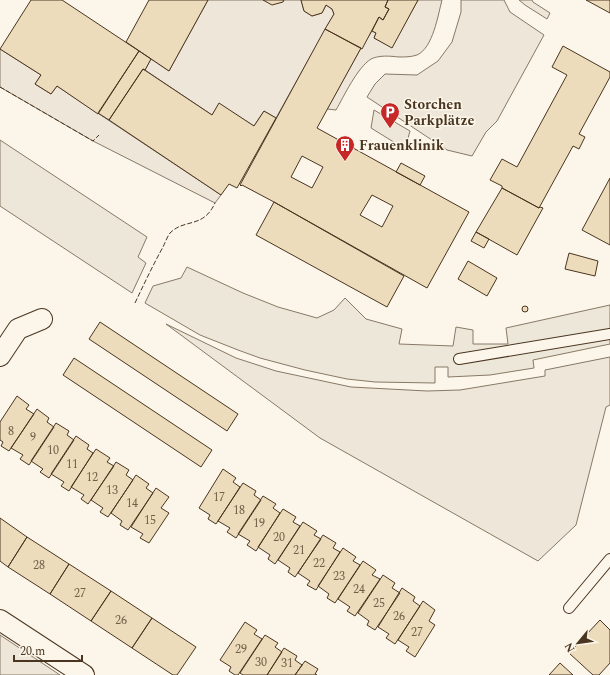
<svg xmlns="http://www.w3.org/2000/svg" width="610" height="675" font-family="Spectral,serif">
<rect width="100%" height="100%" fill="#fbf6e9"/>
<!-- green -->
<path fill="#ede6d9" stroke="#887966" d="M208 0H301L304 11 312 16 322 13 326 5 332 9 334 14 276 118 264 111 254 126 219 104 212 115 145 70 151 59 169 71Z
M418 0H442C438 15 433 48 417 55 411 57 405 57 399 57 390 56 379 55 371 59 357 68 344 96 336 110L327 109 361 48 372 31 376 33 374 38 392 47Z
M461 0H504L510 12 544 35 497 121 486 132 472 156 447 150 367 97 375 84 385 74 417 75 438 61 452 42 461 12Z
M519 0H532L533 2 550 13 547 19 525 5Z
M0 49 41 75 35 84 51 94 57 86 221 195 215 203 93 141 0 87Z
M166 324 236 358 276 371 351 387 427 391 460 390 545 376V370L610 357V405L606 407 576 525 538 561 320 438Z
M0 635 60 675H0Z"/>
<!-- parking -->
<path fill="#ede7d9" stroke="#887966" d="M374 110 410 131 405 149 371 128Z
M0 140 147 237 138 257 146 263 132 293 0 206Z
M187 267 243 293 278 307 317 318 334 310 345 298 366 319 402 329 399 344 453 346 456 327 473 330V344H508L506 328 610 305V344L533 360 534 368 490 375 448 377V367H435V383L375 382 347 379 305 370 260 358 238 350 200 335 145 303 153 286 181 278Z"/>
<!-- building -->
<path fill="#ecdcbc" stroke="#4a3520" fill-rule="evenodd" d="M31 0H62L139 51 98 114 57 86 51 94 35 84 41 75 0 49Z
M149 0H208L169 71 126 42Z
M263 0H284L283 2 272 5Z
M301 0H388L385 7 389 9 383 20 379 17 362 49 325 29 334 14 332 9 326 5 322 13 312 16 304 11Z
M388 0H418L392 48 374 38 376 33 372 31 379 17 383 20 389 9 385 7Z
M586 0H610V13Z
M325 29 361 48 317 128 469 212 427 288 274 202 242 185 241 186 240 185ZM302 156 323 167 312 188 291 177ZM372 195 393 206 382 227 360 215Z
M563 46 610 72V77L579 134 585 137 579 149 573 146 539 208 502 188V186L490 180 502 159 517 167 567 75 552 67Z
M139 51 151 59 145 70 143 69 109 120 98 113Z
M143 69 212 115 219 103 254 126 264 111 276 118 237 188 229 184 221 195 109 120Z
M401 163 425 176 420 185 396 172Z
M610 178V245L582 230Z
M502 188 539 208 540 207 543 208 517 255 476 232Z
M274 202 404 276 387 307 256 235Z
M476 232 489 239 484 248 471 241Z
M569 253 598 261 595 276 565 269Z
M468 261 497 278 487 296 458 279Z
M522 309a3 3 0 1 1 6 0a3 3 0 1 1-6 0Z
M100 322 238 414 227 431 89 339Z
M74 358 212 450 201 467 63 375Z
M17 396 29 405 26 409 34 414 9 451 1 446 3 442 0 440V422Z
M37 409 49 418 47 422 54 427 29 465 20 459 23 455 11 448Z
M56 423 69 431 67 435 74 440 49 478 40 472 43 469 31 461Z
M76 436 89 445 87 449 93 453 69 491 61 486 64 482 51 474Z
M96 449 110 458 107 462 114 466 88 504 81 499 84 495 71 487Z
M116 462 129 470 126 475 133 480 108 517 100 512 103 508 91 500Z
M223 469 236 478 233 482 240 487 216 524 208 519 210 515 199 508Z
M136 475 149 484 146 488 153 493 128 530 120 525 122 521 111 513Z
M243 483 256 491 254 495 261 500 236 538 227 532 230 528 218 521Z
M156 488 169 497 161 508 169 513 149 543 140 538 143 534 131 527Z
M263 496 276 504 273 508 280 513 256 551 247 545 250 541 238 534Z
M283 509 296 517 293 522 300 526 275 564 268 559 270 555 258 547Z
M0 518 27 537 8 567 0 561Z
M303 522 317 531 314 535 321 539 295 577 288 572 290 568 278 560Z
M323 535 336 543 333 548 340 552 316 590 307 585 310 581 298 573Z
M27 537 69 564 50 594 8 567Z
M343 548 356 557 353 561 360 565 335 603 327 598 329 594 318 586Z
M363 561 376 570 372 575 380 579 355 616 347 611 350 607 338 599Z
M69 564 111 591 91 621 50 594Z
M383 575 395 583 392 588 400 593 375 630 367 625 369 621 358 613Z
M402 588 415 597 413 601 420 606 395 644 386 638 389 634 378 627Z
M111 591 152 618 132 648 91 621Z
M423 601 435 610 429 621 435 625 415 657 406 651 409 647 398 640Z
M152 618 196 647 177 675H173L132 648Z
M600 620 610 630V663L599 675H593L569 653Z
M245 622 257 630 254 634 262 639 238 675H235L229 671 231 667 220 660Z
M265 635 278 643 275 647 282 652 267 675H243L240 673Z
M284 648 297 656 295 660 302 665 295 675H267Z
M305 661 318 669 315 674 317 675H295Z
M560 663 573 675H549Z"/>
<g fill="none" stroke-linecap="round" stroke-linejoin="round">
<!-- lane casing -->
<g stroke="#4a3520" stroke-width="12">
<path id="lane" d="M459 359 610 334
M569 608 610 559"/>
</g>
<!-- street casing -->
<g stroke="#4a3520" stroke-width="22">
<path id="street" d="M0 356 18 329 42 319
M0 620 84 675"/>
</g>
<!-- lane -->
<use href="#lane" stroke="#fbf6e9" stroke-width="10"/>
<!-- street -->
<use href="#street" stroke="#fbf6e9" stroke-width="20"/>
<!-- fence -->
<path stroke="#4a3520" stroke-width="1" stroke-dasharray="5 2" stroke-linecap="butt" d="M0 87 93 141 99 135
M135 303C144 284 153 265 163 247 165 243 167 237 170 233 185 218 203 229 215 203"/>
</g>
<!-- icons -->
<defs>
<g id="parking-pin" transform="scale(1)"><path d="M0 17L-7.5 6A9.5 9.5 0 1 1 7.5 6Z" fill="#c62828" stroke="#fbf6e9"/><path d="M-3.5-5.5H1a3.5 3.5 0 0 1 0 7H-1V5.5H-3.5ZM-1-3.4V-.6H.8a1.4 1.4 0 0 0 0-2.8Z" fill="#fff"/></g>
<g id="building-pin" transform="scale(1)"><path d="M0 17L-7.5 6A9.5 9.5 0 1 1 7.5 6Z" fill="#c62828" stroke="#fbf6e9"/><path d="M-4-6H4V6H1V3H-1V6H-4ZM-2.5-4.3h1.7v1.8h-1.7ZM.8-4.3h1.7v1.8H.8ZM-2.5-1h1.7V.8h-1.7ZM.8-1h1.7V.8H.8Z" fill="#fff"/></g>
</defs>
<g fill-rule="evenodd">
<use href="#parking-pin" x="390" y="112"/>
<use href="#building-pin" x="345" y="145"/>
</g>
<g text-anchor="middle" dominant-baseline="central" stroke-width="3" stroke-linejoin="round" paint-order="stroke">
<!-- number labels -->
<g font-size="12" fill="#725f47">
<text x="11" y="431">8</text>
<text x="33" y="437">9</text>
<text x="53" y="450">10</text>
<text x="72" y="464">11</text>
<text x="92" y="477">12</text>
<text x="112" y="490">13</text>
<text x="219" y="497">17</text>
<text x="132" y="503">14</text>
<text x="239" y="510">18</text>
<text x="150" y="520">15</text>
<text x="259" y="523">19</text>
<text x="279" y="537">20</text>
<text x="299" y="550">21</text>
<text x="319" y="563">22</text>
<text x="39" y="565">28</text>
<text x="339" y="576">23</text>
<text x="359" y="589">24</text>
<text x="80" y="593">27</text>
<text x="379" y="603">25</text>
<text x="399" y="616">26</text>
<text x="121" y="620">26</text>
<text x="417" y="632">27</text>
<text x="241" y="649">29</text>
<text x="261" y="662">30</text>
<text x="287" y="663">31</text>
</g>
<!-- poi labels -->
<g font-size="14" font-weight="bold" fill="#4a3520" stroke="#fbf6e9" text-anchor="start">
<text x="404" y="104">Storchen<tspan x="404" dy="16">Parkplätze</tspan></text>
<text x="359" y="145">Frauenklinik</text>
</g>
</g>
<!-- north arrow -->
<g transform="translate(578 643) rotate(241)" stroke="#fbf6e9" stroke-width="3" paint-order="stroke">
<path d="M0-3L7 15L0 10L-7 15Z" fill="#4a3520"/>
<text y="-6" font-size="11" font-weight="bold" text-anchor="middle" fill="#4a3520">N</text>
</g>
<!-- scale -->
<path d="M14 655v6h68v-6" fill="none" stroke="#4a3520" stroke-width="2"/>
<text x="20" y="655" font-size="12" fill="#4a3520" stroke="#fbf6e9" stroke-width="3" paint-order="stroke">20 m</text>
</svg>
